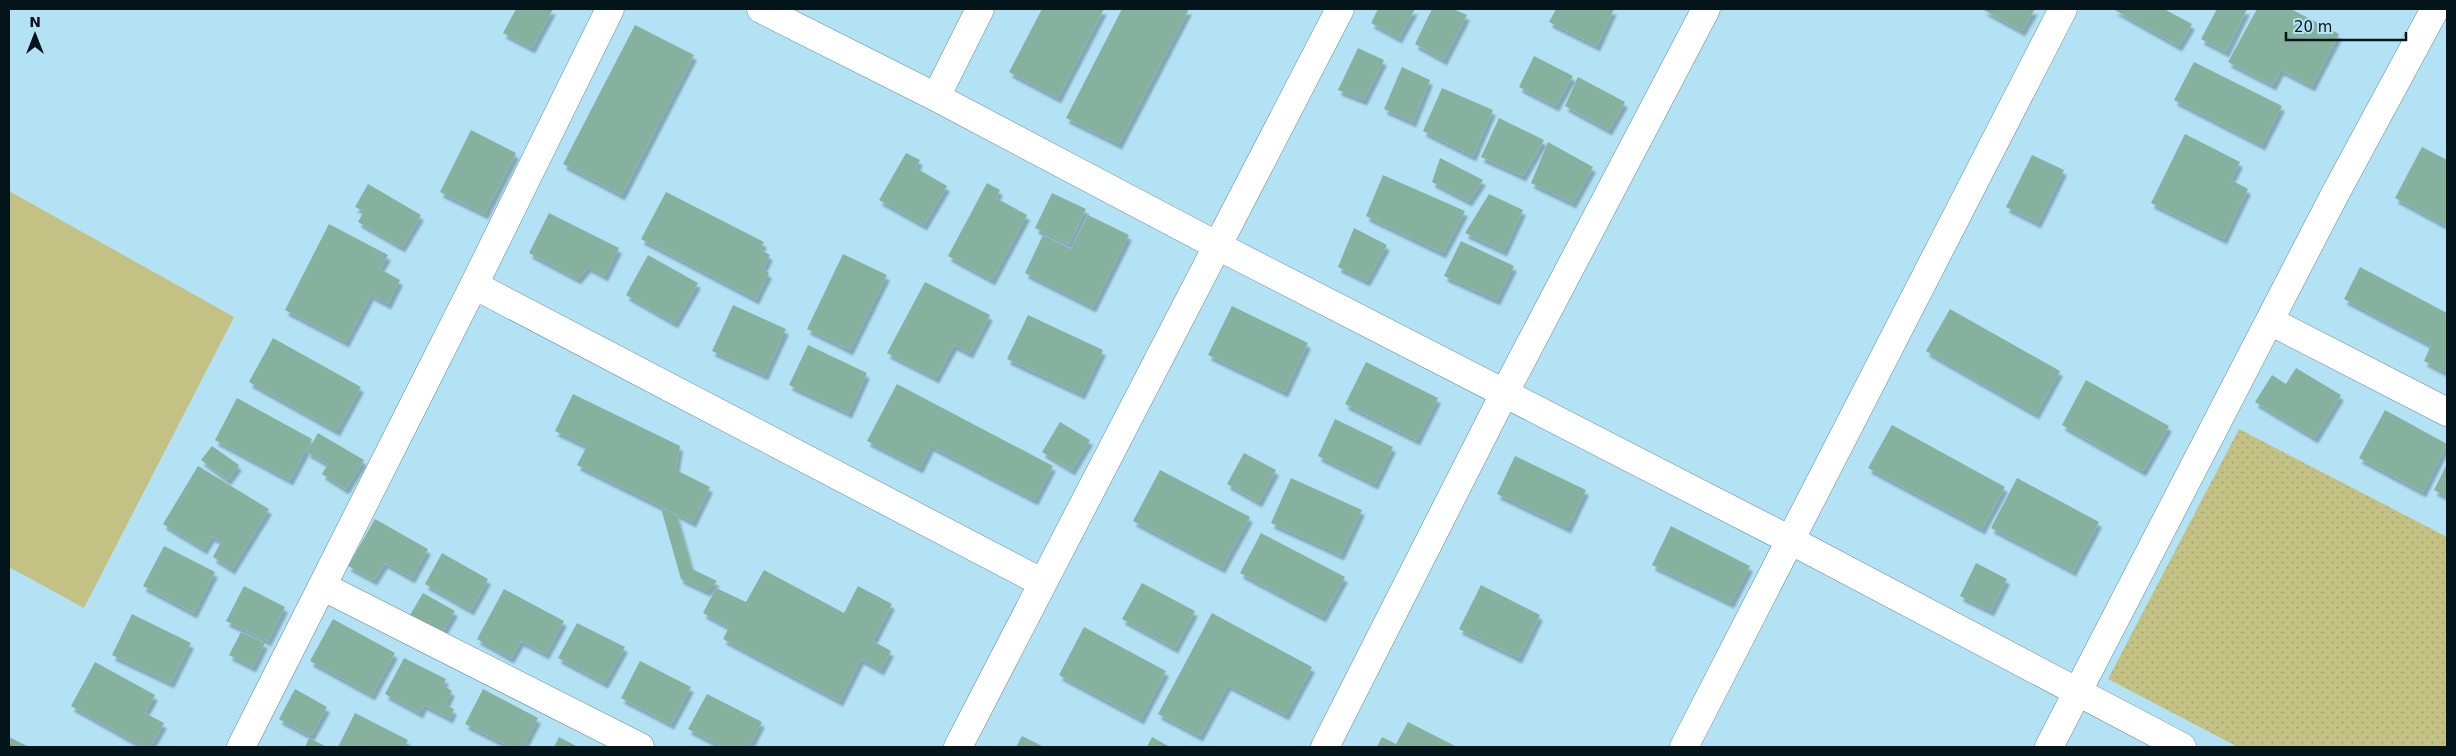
<svg xmlns="http://www.w3.org/2000/svg" width="2456" height="756" font-family="'DejaVu Sans',sans-serif">
<defs>
<pattern id="grass-dots" width="8" height="8" patternUnits="userSpaceOnUse" patternTransform="scale(1.25)"><rect width="8" height="8" fill="#c3c183"/><path d="M2 2h.1M6 6h.1" fill="none" stroke="#a6a571" stroke-width="1.8" stroke-linecap="round"/></pattern>
<filter id="shadow"><feDropShadow dx="3" dy="5.5" stdDeviation="1" flood-color="#0004"/></filter>
</defs>
<rect width="100%" height="100%" fill="#b4e2f5"/>
<!-- grass -->
<path fill="url(#grass-dots)" d="M2239 429 2447 537V747H2238L2108 679Z"/>
<!-- garden -->
<path fill="#c3c183" d="M9 191 234 317 84 608 9 567Z"/>
<!-- building -->
<path fill="#86b19e" filter="url(#shadow)" d="M516 9H553L532 48 503 33Z
M1042 9H1104L1058 98 1009 72Z
M1122 9H1189L1119 144 1066 118Z
M1378 9H1415L1399 38 1371 23Z
M1432 9H1453L1467 15 1444 60 1415 44Z
M1556 9H1614L1597 46 1549 22Z
M1982 9H2035L2022 31Z
M2113 9H2164L2192 24 2179 46Z
M2217 9H2247L2226 52 2201 39Z
M2257 9H2291L2339 34 2312 86 2281 70 2273 85 2228 62Z
M635 25 694 55 622 195 563 164Z
M1358 48 1384 60 1364 100 1338 90Z
M1534 56 1573 76 1556 106 1519 87Z
M2194 62 2282 106 2262 145 2174 100Z
M1402 67 1430 80 1413 122 1384 109Z
M1578 77 1625 102 1609 130 1565 106Z
M1442 88 1493 110 1473 156 1423 131Z
M1499 118 1544 140 1523 176 1481 157Z
M471 130 516 153 485 214 440 192Z
M2185 134 2240 162 2231 180 2248 189 2224 239 2151 203Z
M1548 142 1593 167 1573 203 1531 183Z
M2422 147 2447 160V226L2395 198Z
M906 153 920 160 916 168 947 186 924 225 879 200Z
M2032 155 2064 170 2038 223 2006 207Z
M1440 158 1483 180 1469 201 1432 182Z
M1383 175 1465 211 1443 253 1366 216Z
M987 183 1000 190 996 198 1027 215 992 280 948 256Z
M368 184 421 215 402 247 358 222 364 211 355 207Z
M666 192 764 242 760 249 770 255 763 269 769 273 756 299 641 239Z
M1052 193 1086 209 1069 244 1035 228Z
M1489 194 1523 210 1504 251 1465 233Z
M549 213 619 248 605 276 588 267 578 279 529 253Z
M1088 215 1129 235 1093 307 1025 273 1043 235 1071 249Z
M329 224 388 255 380 269 400 280 388 304 371 295 346 342 285 310Z
M1354 228 1387 245 1367 281 1338 267Z
M1461 241 1514 266 1497 300 1444 276Z
M843 254 887 275 850 350 807 329Z
M648 255 698 283 675 323 626 295Z
M2360 267 2447 313V373L2424 361 2431 345 2344 299Z
M925 282 990 315 970 353 954 345 936 378 887 353Z
M733 305 786 329 765 375 712 351Z
M1232 306 1308 343 1285 392 1208 355Z
M1950 309 2060 371 2036 414 1926 351Z
M1028 315 1103 350 1082 394 1007 359Z
M273 338 361 387 337 431 249 382Z
M808 345 867 373 849 413 789 385Z
M1366 362 1438 398 1417 440 1345 404Z
M2296 368 2341 395 2315 438 2255 402 2272 375 2286 384Z
M2086 380 2169 426 2143 471 2062 425Z
M897 384 1053 466 1035 500 931 446 920 468 867 441Z
M573 394 680 446 676 470 710 487 693 522 577 465 587 446 555 431Z
M237 398 312 439 290 480 215 440Z
M2385 410 2447 444 2423 492 2359 458Z
M1335 419 1393 447 1375 484 1318 456Z
M1060 422 1090 440 1072 470 1042 452Z
M1892 425 2005 487 1982 529 1868 468Z
M318 433 364 460 346 489 322 474 328 464 307 452Z
M212 446 239 465 228 480 201 460Z
M1244 453 1276 470 1259 502 1227 484Z
M1515 456 1586 490 1568 528 1497 494Z
M2447 464V497L2434 490Z
M198 466 269 509 232 569 213 557 221 542 212 536 204 549 163 524Z
M1160 470 1250 517 1222 568 1133 521Z
M1291 478 1362 510 1341 555 1271 523Z
M2017 478 2099 522 2073 571 1991 528Z
M661 508 677 516 692 569 717 581 707 591 681 579Z
M375 519 428 549 412 578 385 563 374 580 348 566Z
M1671 526 1750 566 1731 603 1652 565Z
M1261 533 1345 577 1323 617 1240 573Z
M164 546 215 572 194 613 143 586Z
M442 553 488 579 471 610 425 584Z
M1976 563 2007 579 1991 611 1960 596Z
M764 570 844 613 858 586 892 604 873 641 891 651 881 670 861 659 840 701 723 639 729 627 703 613 716 588 746 602Z
M1142 583 1195 611 1175 648 1122 619Z
M1481 585 1540 615 1519 658 1459 629Z
M244 586 285 607 268 641 226 621Z
M504 589 564 621 546 654 521 641 511 658 477 639Z
M423 593 455 611 442 633 410 615Z
M1212 613 1312 667 1286 715 1228 685 1200 736 1158 714Z
M132 614 191 643 171 683 112 655Z
M333 619 395 653 372 695 310 661Z
M577 623 625 647 605 683 558 658Z
M1084 627 1166 671 1141 719 1059 675Z
M241 632 265 643 253 667 229 655Z
M404 658 446 679 443 685 452 691 445 705 454 709 450 718 424 705 420 713 385 694Z
M640 661 691 687 671 724 621 698Z
M95 662 155 695 145 713 164 723 150 747H144L71 706Z
M295 689 327 707 311 736 279 719Z
M483 689 538 718 523 747H511L465 724Z
M707 694 762 722 749 747H723L688 729Z
M355 713 408 740 404 747H338Z
M1408 722 1457 747H1377L1382 737 1396 744Z
M1022 736 1044 747H1016Z
M9 737 29 747H9Z
M559 737 578 747H554Z
M1152 737 1170 747H1147Z
M309 738 327 747H305Z"/>
<g fill="none" stroke-linecap="round" stroke-linejoin="round">
<!-- minor casing -->
<g stroke="#608b9d" stroke-width="29">
<path id="minor" d="M761 9 936 97 1214 244 1790 540 2182 747
M936 97 980 9
M474 285 1043 583
M2270 321 2447 412
M322 586 640 747
M241 747 474 285 610 9
M958 747 1340 9
M1325 747 1505 392 1706 9
M1684 747 2063 9
M2049 747 2334 196 2435 9"/>
</g>
<!-- minor -->
<use href="#minor" stroke="#fff" stroke-width="28"/>
</g>
<!-- border -->
<rect width="2456" height="756" fill="none" stroke="#04141b" stroke-width="20"/>
<!-- north arrow -->
<g transform="translate(35 35)" stroke="#b4e2f5" stroke-width="4" paint-order="stroke">
<path d="M0-4L9 19L0 12L-9 19Z" fill="#04141b"/>
<text y="-8" font-size="14" font-weight="bold" text-anchor="middle" fill="#04141b">N</text>
</g>
<!-- scale -->
<path d="M2286 32v8h120v-8" fill="none" stroke="#04141b" stroke-width="2.5"/>
<text x="2294" y="32" font-size="15" fill="#04141b" stroke="#b4e2f5" stroke-width="4" paint-order="stroke">20 m</text>
</svg>
